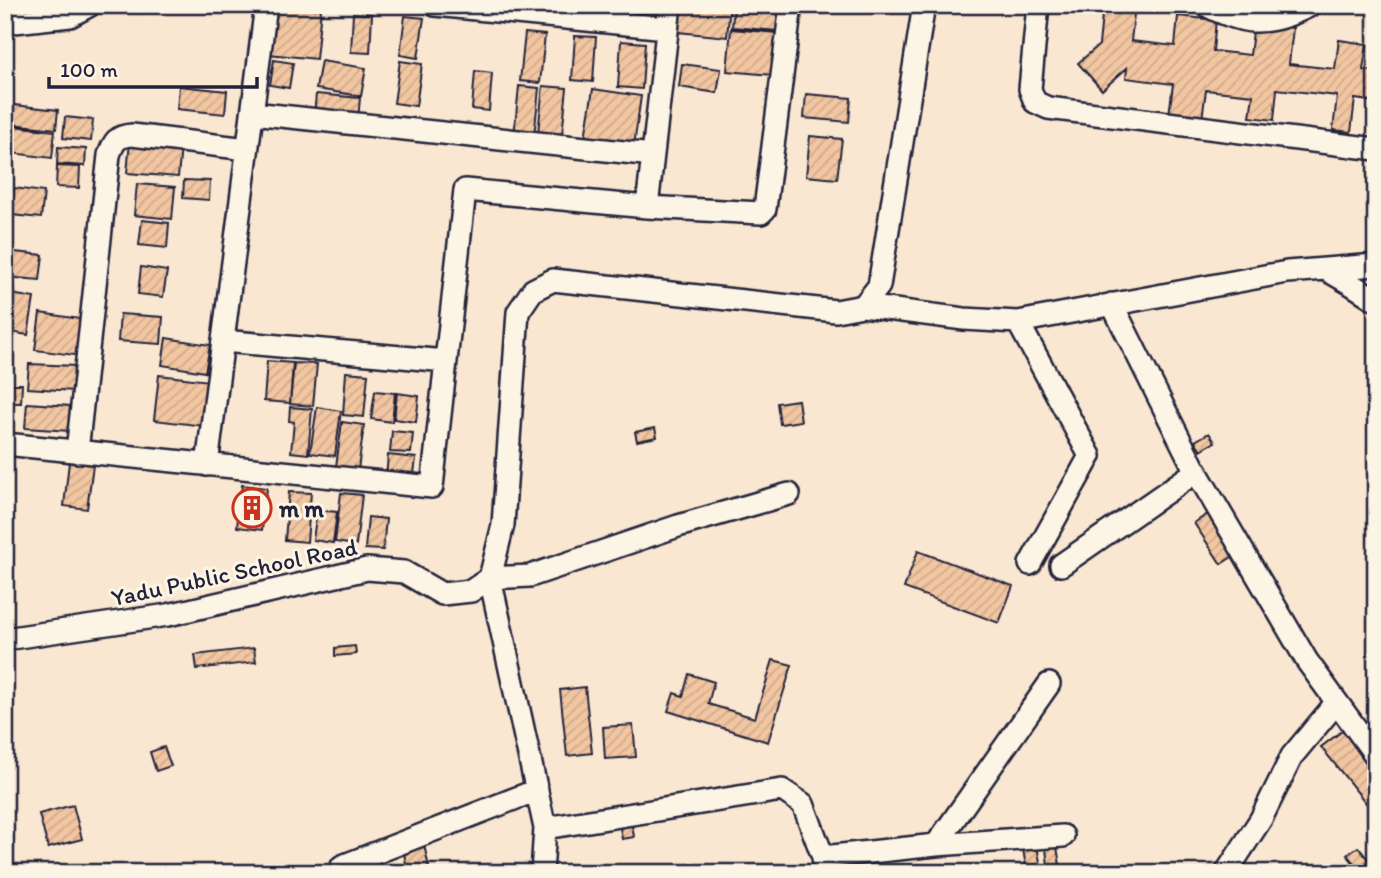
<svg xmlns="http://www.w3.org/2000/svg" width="1381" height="878" font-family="Itim,sans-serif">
<defs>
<pattern id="building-hatch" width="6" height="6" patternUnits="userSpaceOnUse" patternTransform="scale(1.75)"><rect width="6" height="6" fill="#f2c6a1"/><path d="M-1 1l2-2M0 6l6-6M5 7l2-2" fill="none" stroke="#cfaa8c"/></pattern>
</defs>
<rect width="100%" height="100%" fill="#f9e7d1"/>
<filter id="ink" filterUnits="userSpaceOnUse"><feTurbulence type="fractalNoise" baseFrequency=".0143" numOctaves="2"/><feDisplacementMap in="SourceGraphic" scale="14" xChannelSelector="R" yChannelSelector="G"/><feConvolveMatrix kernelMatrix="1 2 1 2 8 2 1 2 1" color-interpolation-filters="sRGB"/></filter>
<g filter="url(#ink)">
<!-- building -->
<path fill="url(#building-hatch)" stroke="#22223b" stroke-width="2" d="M274 5 321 9 316 59 269 54Z
M680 5H730L727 37 678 32Z
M734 5H781L778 31 732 27Z
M1103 5H1135L1131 41 1175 46 1178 16 1216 20 1213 51 1250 55 1254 24 1293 28 1289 64 1335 69 1339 40 1367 44 1363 70 1376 71V102L1355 99 1351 132 1333 130 1337 96 1277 89 1274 120 1250 117 1253 95 1206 90 1202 119 1169 115 1173 84 1126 78 1127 68 1102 90 1078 63 1099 45Z
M353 13 372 14 370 53 351 52Z
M405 16 424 18 418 58 400 55Z
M731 29 777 33 773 75 727 71Z
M525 33 545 35 540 83 520 81Z
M575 36 596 37 593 82 572 80Z
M621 41 645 43 642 89 618 87Z
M274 60 293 63 289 88 270 85Z
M321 61 366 68 361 96 316 89Z
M400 61 422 64 416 106 394 103Z
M682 64 721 69 717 93 679 87Z
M475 71 492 73 489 111 472 109Z
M179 86 227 91 225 114 177 109Z
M519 86 539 88 534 138 514 136Z
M543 86 567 88 562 135 538 133Z
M593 89 641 96 634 145 585 138Z
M316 94 360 98 358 120 314 116Z
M806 94 851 98 849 122 804 118Z
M14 105 58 110 56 129 12 124Z
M65 117 93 120 91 141 63 138Z
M14 126 55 131 52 158 11 153Z
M810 136 842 139 837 179 806 176Z
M130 142 181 147 178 177 127 173Z
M58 147 86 149 85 166 57 164Z
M57 166 80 167 79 188 56 187Z
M184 180 210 181 209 200 183 198Z
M137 184 175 187 172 219 134 215Z
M14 188 44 192 41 218 11 215Z
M142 220 169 223 167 248 139 245Z
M5 251 43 255 40 280 5 277Z
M141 267 167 271 163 297 138 294Z
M6 293 34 298 28 335 5 331Z
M40 313 87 320 82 356 35 350Z
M120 314 163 317 161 344 118 341Z
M166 338 210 345 205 372 162 365Z
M267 361 293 363 290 403 264 401Z
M294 363 317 364 313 406 290 404Z
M29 364 77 366 75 391 27 388Z
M346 372 368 374 364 417 343 415Z
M159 375 210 381 204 426 154 420Z
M5 384H22L21 403H5Z
M375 391 395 393 392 422 371 419Z
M397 393 419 396 416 422 394 419Z
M798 400 801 421 780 424 777 403Z
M27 403 71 406 70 431 25 428Z
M290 407 312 409 308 454 291 452 294 422 289 421Z
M317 407 341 411 335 456 310 453Z
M342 422 364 425 357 477 335 474Z
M655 428 657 437 637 441 635 432Z
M392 431 413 433 411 453 390 452Z
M1209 433 1215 442 1201 450 1195 441Z
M388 455 416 458 413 482 386 479Z
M69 462 93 465 87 509 64 506Z
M242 485 267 488 262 530 237 527Z
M289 492 311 493 307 542 285 540Z
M341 493 362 495 356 545 335 542Z
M317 510 337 512 333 543 313 540Z
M1211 512 1238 553 1221 564 1194 523Z
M368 517 386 519 383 550 365 549Z
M918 551 1013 586 999 623 904 588Z
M355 646 356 654 335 656V648Z
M254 648 256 662 197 669 195 655Z
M773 660 792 665 768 742 668 711 674 693 683 696 689 674 714 682 708 704 755 718Z
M585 687 592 753 567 756 560 690Z
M633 725 636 757 605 759 603 727Z
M1346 728 1376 765V812L1374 813 1321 747Z
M164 747 171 766 156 771 150 752Z
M73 805 82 839 48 848 39 814Z
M632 825 634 837 622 839 620 828Z
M423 840 430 872 408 873 402 844Z
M1037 846 1042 873H1027L1023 849Z
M1057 847 1061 871 1049 873 1046 849Z
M1358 847 1376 869V873H1362L1347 855Z"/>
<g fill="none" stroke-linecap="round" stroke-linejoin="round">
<!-- minor casing -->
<g stroke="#22223b" stroke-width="26">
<path id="minor" d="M435 5 667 28
M1038 5 1030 89 1035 102 1048 108 1376 149
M1206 5C1216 11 1241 21 1253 21 1272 22 1294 14 1311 5
M5 23 70 16 90 5
M252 113 653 155
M647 207 670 5
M1325 269 1376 265
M1112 304 1193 466 1307 661 1376 756
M863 306 964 319 1018 322 1287 272 1325 269 1351 284 1376 300
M1018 322 1090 456 1030 564
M223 341 446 361
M5 444 432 487 465 190 647 207 761 213 765 209 791 5
M77 452 109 155C114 141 117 136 132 135L247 149
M207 465 266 5
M1061 565 1197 471
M5 639 168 615 367 569 404 572 442 594 471 591 490 578 530 576 678 526 789 494
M545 828 782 790 803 804 823 857 825 873
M936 845 1049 684
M823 857 936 845 1063 836
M342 866 537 790
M542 873 545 828 490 578 503 525 518 312 533 290 553 280 836 311 863 306 879 286 924 5
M1226 873 1261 819 1292 756 1336 703"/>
</g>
<!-- minor -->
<use href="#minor" stroke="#fcf5e5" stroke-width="21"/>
</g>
</g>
<!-- icons -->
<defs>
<g id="building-ring" transform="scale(2.0125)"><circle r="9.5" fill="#fcf5e5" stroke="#c8321e" stroke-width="1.5"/><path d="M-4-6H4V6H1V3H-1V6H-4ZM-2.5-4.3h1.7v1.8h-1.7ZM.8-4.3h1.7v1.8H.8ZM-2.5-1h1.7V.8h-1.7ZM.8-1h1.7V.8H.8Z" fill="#c8321e"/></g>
</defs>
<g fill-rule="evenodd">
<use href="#building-ring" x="252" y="508"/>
</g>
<g text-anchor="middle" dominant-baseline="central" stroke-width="6" stroke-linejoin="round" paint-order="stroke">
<!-- poi labels -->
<g font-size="24" font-weight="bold" fill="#22223b" stroke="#fcf5e5" text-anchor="start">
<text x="279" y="508">m m</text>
</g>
<!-- street labels -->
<g font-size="24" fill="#22223b" stroke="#fcf5e5">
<text transform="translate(234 572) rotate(-12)">Yadu Public School Road</text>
</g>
</g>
<!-- margin -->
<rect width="1381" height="878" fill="none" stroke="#fcf5e5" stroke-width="28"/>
<rect x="14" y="14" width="1353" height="850" fill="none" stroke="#22223b" stroke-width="2.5" filter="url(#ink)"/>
<!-- scale -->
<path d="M49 77v10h208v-10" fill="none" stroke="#22223b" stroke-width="3.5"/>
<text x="60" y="77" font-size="21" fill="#22223b" stroke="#fcf5e5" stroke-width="5" paint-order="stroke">100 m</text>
</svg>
